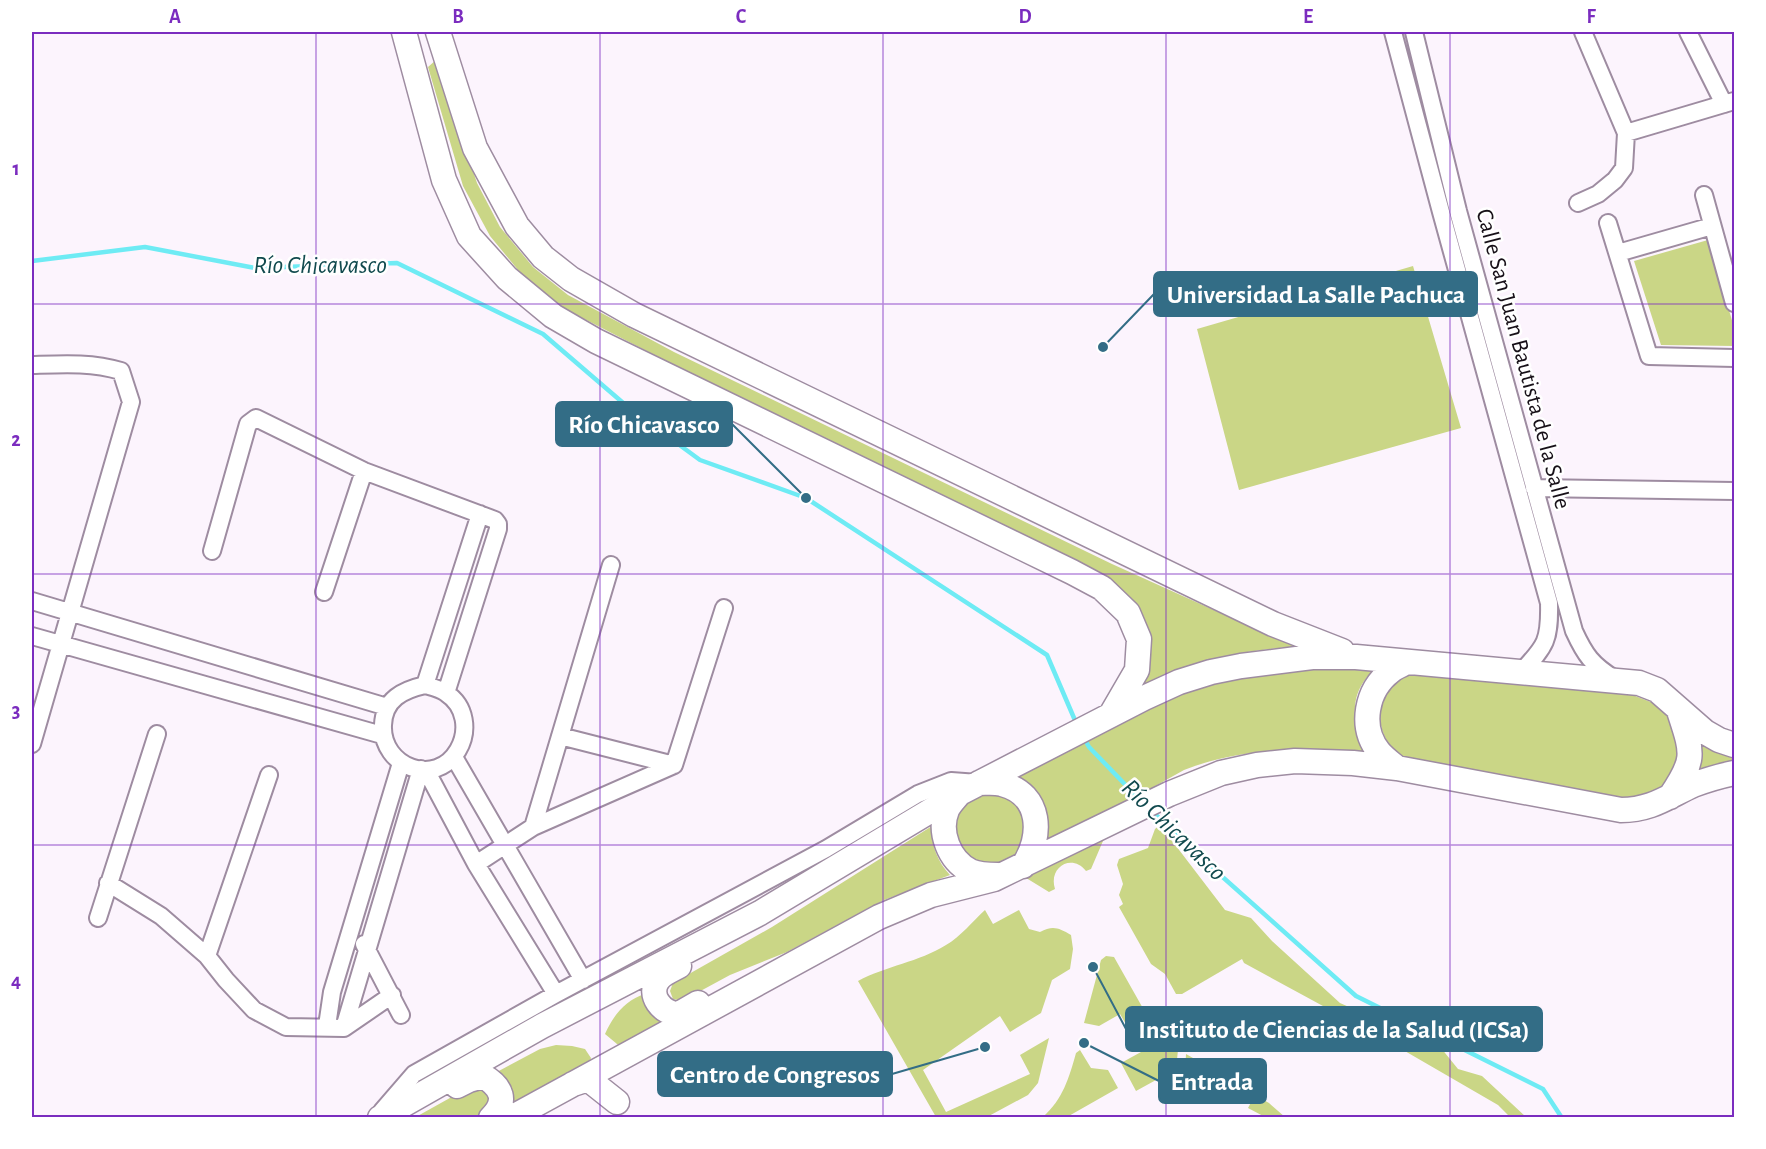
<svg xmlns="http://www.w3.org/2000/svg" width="1766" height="1149" font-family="'Alegreya Sans',sans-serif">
<rect width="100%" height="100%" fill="#fcf4fd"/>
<!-- green -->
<path fill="#cad686" d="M436 60 477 183 500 227 533 267 568 295 674 352 1112 564 1227 616 1301 646C1265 649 1229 653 1195 665 1176 671 1157 681 1139 689L1150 642 1077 562 670 363 561 307 523 276 490 236 463 186 428 67Z
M1708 240 1734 327V346L1661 345 1634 261Z
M1413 266 1461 428 1239 490 1197 329Z
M1322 667 1372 671C1369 675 1364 680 1361 686 1349 707 1357 734 1365 755 1307 746 1239 748 1184 770L1046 847C1050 801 1042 801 1008 776L1144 708 1215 681Z
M1408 675H1426L1630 694 1656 704 1671 719 1682 741 1673 780 1656 794 1622 802 1417 765C1410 761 1402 757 1396 752 1378 736 1373 703 1391 684 1395 680 1403 678 1408 675Z
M1700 745 1734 759V764L1698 774 1701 762Z
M983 792 1007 795 1024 812 1025 847 1008 864 982 868 954 842C955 809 954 808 983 792Z
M1160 825 1225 910 1251 918 1272 941 1340 1003 1441 1048 1458 1069 1482 1076 1526 1117H1510L1498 1105 1391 1043 1244 963 1242 959 1182 994H1176L1165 974 1151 964 1119 907 1123 904 1119 895 1123 884 1117 865 1119 859 1148 848 1155 829Z
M932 826C931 845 937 861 950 875L884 900 787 952 730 975 682 1001 673 999 670 991 673 983 772 927Z
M1109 827 1091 869 1086 871C1072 853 1048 867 1055 889L1049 892 1018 873Z
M985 910 993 924 1019 910 1029 929 1040 932C1053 925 1059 928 1071 935L1073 949 1070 969 1052 980 1041 1013 1010 1032 1000 1016 923 1070 946 1112 1030 1074 1020 1055 1049 1038 1038 1083 1028 1095 987 1117H936L858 981C886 966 919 962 946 945 960 937 973 921 985 910Z
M1106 956 1114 957 1149 1019 1130 1031 1120 1014 1099 1026 1084 1023 1101 960Z
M645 994 668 1024 623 1049 605 1034C613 1016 625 1000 645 994Z
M1153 1028 1178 1050 1176 1069 1136 1091 1121 1063 1141 1052 1134 1038Z
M556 1045 572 1046 585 1049 591 1058 589 1064 509 1112 495 1073 540 1049Z
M1080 1050 1091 1068 1108 1070 1118 1088 1067 1117H1043C1063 1099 1069 1078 1076 1053Z
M1186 1054 1214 1070 1205 1084 1185 1072Z
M481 1088 490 1096 482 1117 414 1118 466 1089Z
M1255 1095 1269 1103 1285 1117H1265L1248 1108Z"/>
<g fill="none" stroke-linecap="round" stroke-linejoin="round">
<!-- stream -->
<path stroke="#6eebf4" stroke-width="4.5" d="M32 261 145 247 255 268 397 263 543 334 629 408 700 460 806 498 1047 655 1077 725
M1084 738 1089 747 1141 801
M1151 810 1199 856 1356 996 1543 1089 1562 1118"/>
<!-- street casing -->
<g stroke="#9e8ca1" stroke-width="20">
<path id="street" d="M1393 32 1441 212 1549 603C1550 640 1546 646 1521 672
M1414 32 1458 211 1574 631C1585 655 1592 665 1615 679
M1688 32 1724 104
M1626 133 1734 101
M1704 195 1734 303
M1578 203 1598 194 1615 180 1624 168 1626 133 1583 32
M1608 223 1649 356 1734 358
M1618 253 1712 226
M32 365C62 364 91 362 121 371L131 402 32 744
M1534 488 1734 491
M212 551 248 424 256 418 364 471 495 520 498 524V529L446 693
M324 592 364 471
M32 601 387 707
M32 636 382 735
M425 685C432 687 441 689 446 693 466 706 469 731 458 750 436 788 381 767 383 725 384 699 403 690 425 685Z
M425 685 480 514
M560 736 674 765
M454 757 583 980
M426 770 476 864 556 994
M533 827 611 565
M476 864 533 827 674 765 724 608
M108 883 161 916 207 956 226 980 254 1010 286 1027 344 1028 392 995
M98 918 157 734
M364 944 401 1015
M207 956 269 775
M327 1026 332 992 401 763
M344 1028 421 769
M382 1111 414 1074 556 994 826 849 918 794 951 781 978 783"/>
</g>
<!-- secondary casing -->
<g stroke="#9e8ca1" stroke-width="27">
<path id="secondary" d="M404 32 444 180 469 236 507 278 553 316 596 341 1072 572 1102 588 1128 613 1139 639 1137 670 1112 713
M438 32 475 148 517 226 543 257 571 279 634 315 1273 624 1342 651
M1397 768C1391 763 1384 758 1379 752 1359 727 1366 690 1391 671 1395 667 1402 665 1407 662
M979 783C987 783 995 782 1002 784 1042 794 1043 837 1023 866
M958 795C954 800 949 805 947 810 938 832 949 860 970 871 979 875 989 875 998 875
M1670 797C1696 759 1693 754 1679 711
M679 966C672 970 662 974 658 980 647 995 662 1014 679 1014L698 1003
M573 1084 588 1079 617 1102
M457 1086 469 1080 483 1076C502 1087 508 1101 491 1118
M380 1118 542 1026 760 913 960 793 1144 698 1179 682 1211 672 1241 666 1312 657H1356L1639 683 1657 690 1705 732 1719 740 1734 745
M511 1118 879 917 931 895 994 879 1169 794 1221 773 1257 765 1295 761 1353 763 1397 768 1621 810C1651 810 1667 797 1693 785 1706 780 1720 776 1734 773"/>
</g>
<!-- street -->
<use href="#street" stroke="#fff" stroke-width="16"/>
<!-- secondary -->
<use href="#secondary" stroke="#fff" stroke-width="24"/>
</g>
<!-- grid -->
<path fill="none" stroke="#7b2cbf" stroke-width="1.5" stroke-opacity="0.55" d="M316 32V1118M600 32V1118M883 32V1118M1166 32V1118M1450 32V1118M32 304H1734M32 574H1734M32 845H1734"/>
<g text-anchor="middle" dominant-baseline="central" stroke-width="5" stroke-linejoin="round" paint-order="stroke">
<!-- street labels -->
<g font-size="24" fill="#171018" stroke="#fff">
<text transform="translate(1523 359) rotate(75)">Calle San Juan Bautista de la Salle</text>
</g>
<!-- water labels -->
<g font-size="26" font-style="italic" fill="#114a4e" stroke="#fff">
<text x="320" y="265">Río Chicavasco</text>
<text transform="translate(1174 830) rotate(44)">Río Chicavasco</text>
</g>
</g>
<!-- callouts -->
<path fill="none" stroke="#336d86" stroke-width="2" d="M1103 347L1154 294M806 498L732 424M1093 967L1126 1029M985 1047L892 1074M1084 1043L1159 1081"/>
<g fill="#336d86" stroke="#fff" stroke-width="2">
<circle cx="1103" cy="347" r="6"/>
<circle cx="806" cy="498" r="6"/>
<circle cx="1093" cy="967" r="6"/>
<circle cx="985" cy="1047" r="6"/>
<circle cx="1084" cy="1043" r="6"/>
</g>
<g fill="#336d86" stroke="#336d86" stroke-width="2">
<rect x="1154" y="272" width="323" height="44" rx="6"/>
<rect x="556" y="402" width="176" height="44" rx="6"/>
<rect x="1126" y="1007" width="416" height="44" rx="6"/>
<rect x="658" y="1052" width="234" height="44" rx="6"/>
<rect x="1159" y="1059" width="107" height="44" rx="6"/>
</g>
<g font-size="26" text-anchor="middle" font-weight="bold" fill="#fff">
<text x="1316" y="303">Universidad La Salle Pachuca</text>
<text x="644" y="433">Río Chicavasco</text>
<text x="1334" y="1038">Instituto de Ciencias de la Salud (ICSa)</text>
<text x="775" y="1083">Centro de Congresos</text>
<text x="1212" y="1090">Entrada</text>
</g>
<!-- border -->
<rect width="1766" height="1149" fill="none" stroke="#ffffff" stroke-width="66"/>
<rect x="33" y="33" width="1700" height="1083" fill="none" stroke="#7b2cbf" stroke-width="2"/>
<g font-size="20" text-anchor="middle" font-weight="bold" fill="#7b2cbf">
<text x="175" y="23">A</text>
<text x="458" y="23">B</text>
<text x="741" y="23">C</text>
<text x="1025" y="23">D</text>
<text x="1308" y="23">E</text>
<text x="1591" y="23">F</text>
<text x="16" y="175">1</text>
<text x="16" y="446">2</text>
<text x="16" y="717">3</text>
<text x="16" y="987">4</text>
</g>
</svg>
